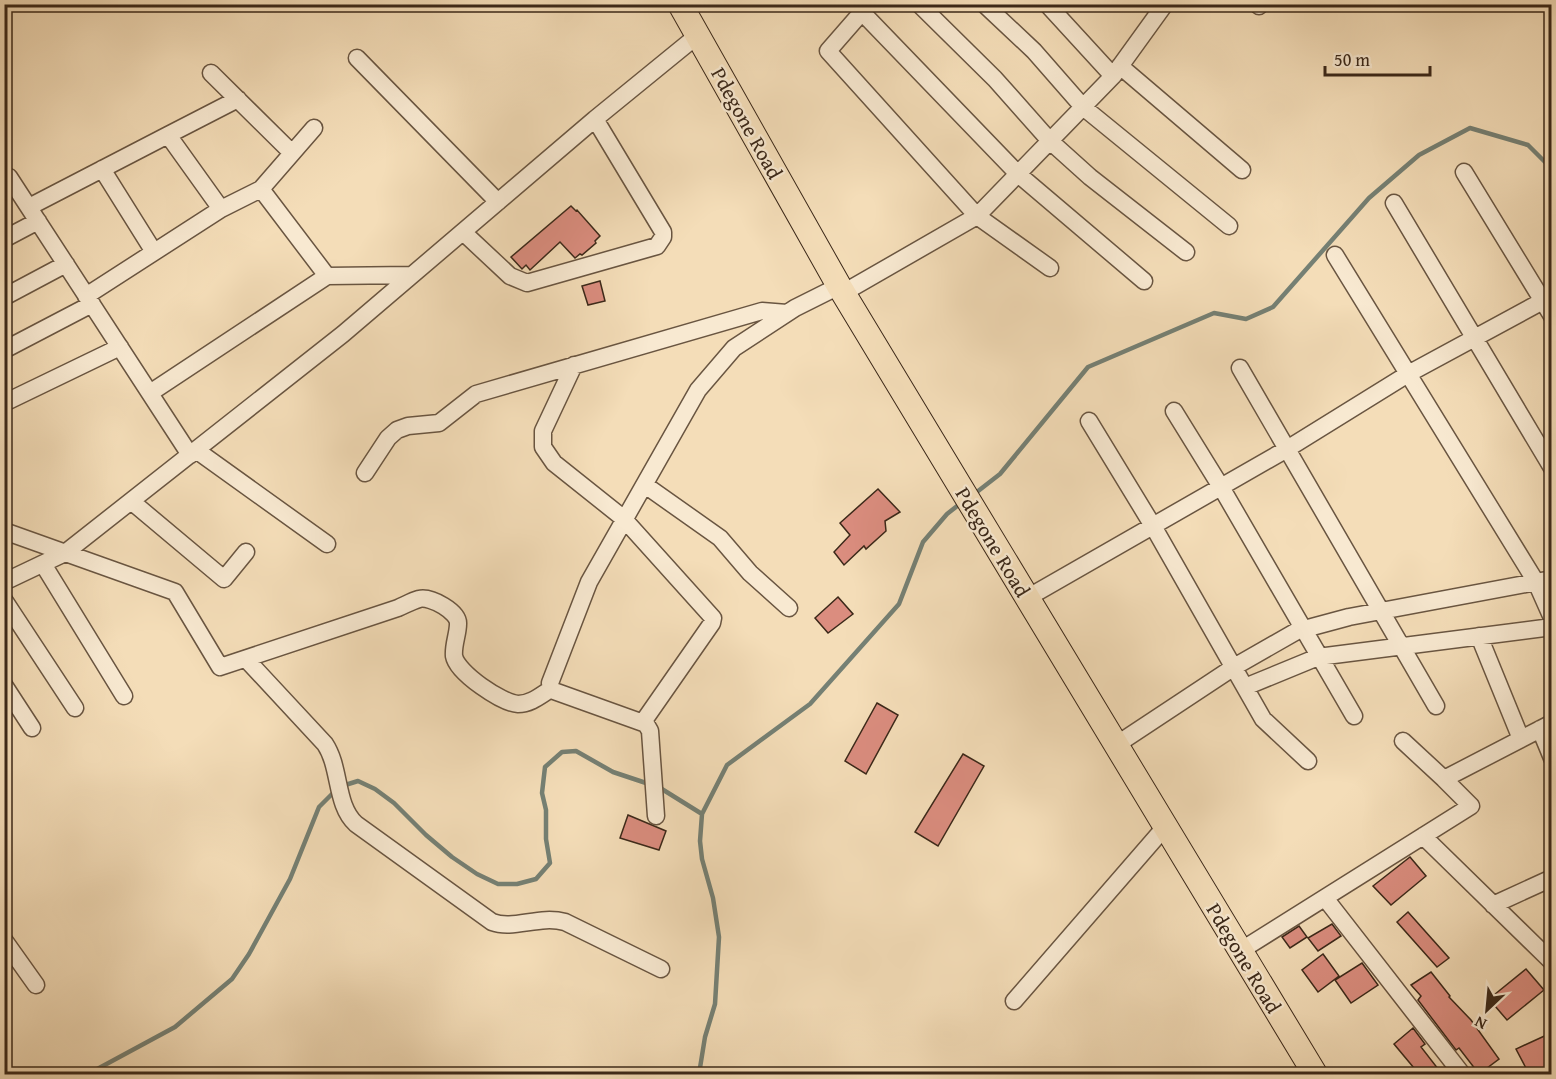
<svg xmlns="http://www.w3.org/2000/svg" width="1556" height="1079" font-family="'Gentium Book Plus',serif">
<rect width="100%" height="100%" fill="#f4ddb8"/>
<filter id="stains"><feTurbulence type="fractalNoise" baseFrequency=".00333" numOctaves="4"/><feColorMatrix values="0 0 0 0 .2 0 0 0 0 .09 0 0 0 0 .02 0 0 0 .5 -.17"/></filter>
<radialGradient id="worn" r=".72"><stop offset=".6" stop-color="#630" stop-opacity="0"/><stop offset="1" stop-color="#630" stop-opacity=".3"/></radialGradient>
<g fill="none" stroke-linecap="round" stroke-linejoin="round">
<!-- stream -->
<path stroke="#758074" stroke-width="4.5" d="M973 495 1000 474 1088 367 1214 313 1246 319 1273 307 1369 198 1419 155 1470 128 1528 145 1552 169
M342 786 358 781 375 789 394 803 426 835 452 857 477 874 498 884H517L536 879 550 863 546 839V810L542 793 545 767 562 752 576 751 613 772 649 784
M657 786 702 814
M88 1074 175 1027 232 979 249 954 290 879 319 807 336 790
M699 1074 705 1037 715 1004 719 937 713 898 702 859 700 841 702 814 727 765 810 704 899 604 923 542 947 514 961 503"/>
</g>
<!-- building -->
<path fill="#db8d7f" stroke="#3b2819" stroke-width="1.5" d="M571 206 576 211 577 210 600 236 595 241 596 243 582 255 580 254 575 258 560 242 530 270 526 265 522 269 511 257Z
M600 281 605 301 588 305 582 286Z
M878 489 900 512 885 521 886 531 866 549 864 546 844 565 834 552 850 535 840 523Z
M838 597 853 614 828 633 815 618Z
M877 703 898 715 866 774 845 761Z
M963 754 984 766 938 846 915 832Z
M628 815 666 831 659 850 620 838Z
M1410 857 1426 876 1391 905 1373 886Z
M1408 912 1449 958 1437 967 1397 922Z
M1332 924 1341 936 1318 951 1308 938Z
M1299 926 1307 937 1290 948 1282 937Z
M1323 954 1339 976 1318 992 1302 970Z
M1362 963 1378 985 1351 1003 1335 980Z
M1526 969 1544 990 1507 1020 1489 999Z
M1431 972 1450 996 1449 997 1471 1020 1499 1059 1479 1074 1459 1048 1456 1050 1418 1000 1421 996 1411 985Z
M1413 1028 1425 1044 1421 1047 1442 1074H1419L1394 1044Z
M1551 1033V1064L1534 1074H1529L1516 1049Z"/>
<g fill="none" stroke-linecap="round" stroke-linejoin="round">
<!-- minor casing -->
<g stroke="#695541" stroke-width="19">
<path id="minor" d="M854 4 1018 174 1144 281
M866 4 862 12 828 51 977 216 1050 268
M919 4 995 79 1050 141 1090 177 1186 252
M984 4 1034 51 1083 107 1229 226
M1047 4 1113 76
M1257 4 1259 6
M357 58 498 202
M1120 66 1242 170
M211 73 292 153
M168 135 238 99
M102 169 154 252
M1464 172 1552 316
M4 179 9 177 190 455
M261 189 314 128
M1394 203 1552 468
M29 207 168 135 221 209 261 189 327 276 412 275
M463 232 510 276 527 283 657 246 663 237V232L595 119
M4 239 38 221
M1335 255 1536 582 1552 618
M843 293 977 216 1113 76 1165 4
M86 296 221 209
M4 297 66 264
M4 350 92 304
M574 365 543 431V447L554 463 623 518 713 618 712 623 643 722
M1240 368 1436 706
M150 393 327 276
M4 403 120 347
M1174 411 1221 487 1354 716
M1089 421 1153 526 1263 719 1308 761
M196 450 327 544
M365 473 388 438 397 430 408 426 439 423 476 394 762 311 787 313
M645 485 720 538 750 573 789 608
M131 501 224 579 246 552
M4 531 175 592 220 667 398 608C405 605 412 601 419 599 431 596 459 612 458 624 458 634 453 645 454 656 457 673 502 703 518 704 531 704 541 695 551 689
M43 564 124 696
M4 582 65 553 343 334 595 119 698 35
M1027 598 1287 449 1408 374 1552 296
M4 600 75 708
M1479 636 1521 739
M246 659 325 744C341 768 335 805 356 824L492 922C514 930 539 915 565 922L661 969
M4 685 32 728
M1245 687 1318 657 1552 627
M1540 729 1552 758
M1403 741 1444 779
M1116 745 1234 667 1297 631 1349 617 1552 579
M656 816 650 731 646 724 554 691 551 689 550 683 589 582 698 390 734 348 795 308 839 286
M1423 836 1552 962
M1325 898 1462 1074
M1493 905 1552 878
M4 940 36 985
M1240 951 1471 806 1444 779 1552 723
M1014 1001 1165 827"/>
</g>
<!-- highway casing -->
<g stroke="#3b2819" stroke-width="26">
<path id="highway" d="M680 4 839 286 1315 1074"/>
</g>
<!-- minor -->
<use href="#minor" stroke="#f8e9d1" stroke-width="16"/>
<!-- highway -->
<use href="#highway" stroke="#f4ddb8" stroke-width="24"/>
</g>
<g text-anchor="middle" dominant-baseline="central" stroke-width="4.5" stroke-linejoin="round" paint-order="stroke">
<!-- street labels -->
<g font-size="21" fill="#3b2819" stroke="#f8e9d1">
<text transform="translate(747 123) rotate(61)">Pdegone Road</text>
<text transform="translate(993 542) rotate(59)">Pdegone Road</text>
<text transform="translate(1244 958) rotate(59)">Pdegone Road</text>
</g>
</g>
<!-- margin -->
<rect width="1556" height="1079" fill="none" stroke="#f4ddb8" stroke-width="24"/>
<rect x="6" y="6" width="1544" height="1067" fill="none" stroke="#3b2819" stroke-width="3"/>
<rect x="12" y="12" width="1532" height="1055" fill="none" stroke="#3b2819" stroke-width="1.5"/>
<!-- north arrow -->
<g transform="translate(1487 1010) rotate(206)" stroke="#f8e9d1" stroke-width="4.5" paint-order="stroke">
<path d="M0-4.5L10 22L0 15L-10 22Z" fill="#3b2819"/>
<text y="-9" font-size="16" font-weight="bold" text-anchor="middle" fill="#3b2819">N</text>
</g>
<!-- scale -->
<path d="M1325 66v9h105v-9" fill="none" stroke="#3b2819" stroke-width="3"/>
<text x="1334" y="66" font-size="18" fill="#3b2819" stroke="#f8e9d1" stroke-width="4.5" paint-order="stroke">50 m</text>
<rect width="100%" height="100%" filter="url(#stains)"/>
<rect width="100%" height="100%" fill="url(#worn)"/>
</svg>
